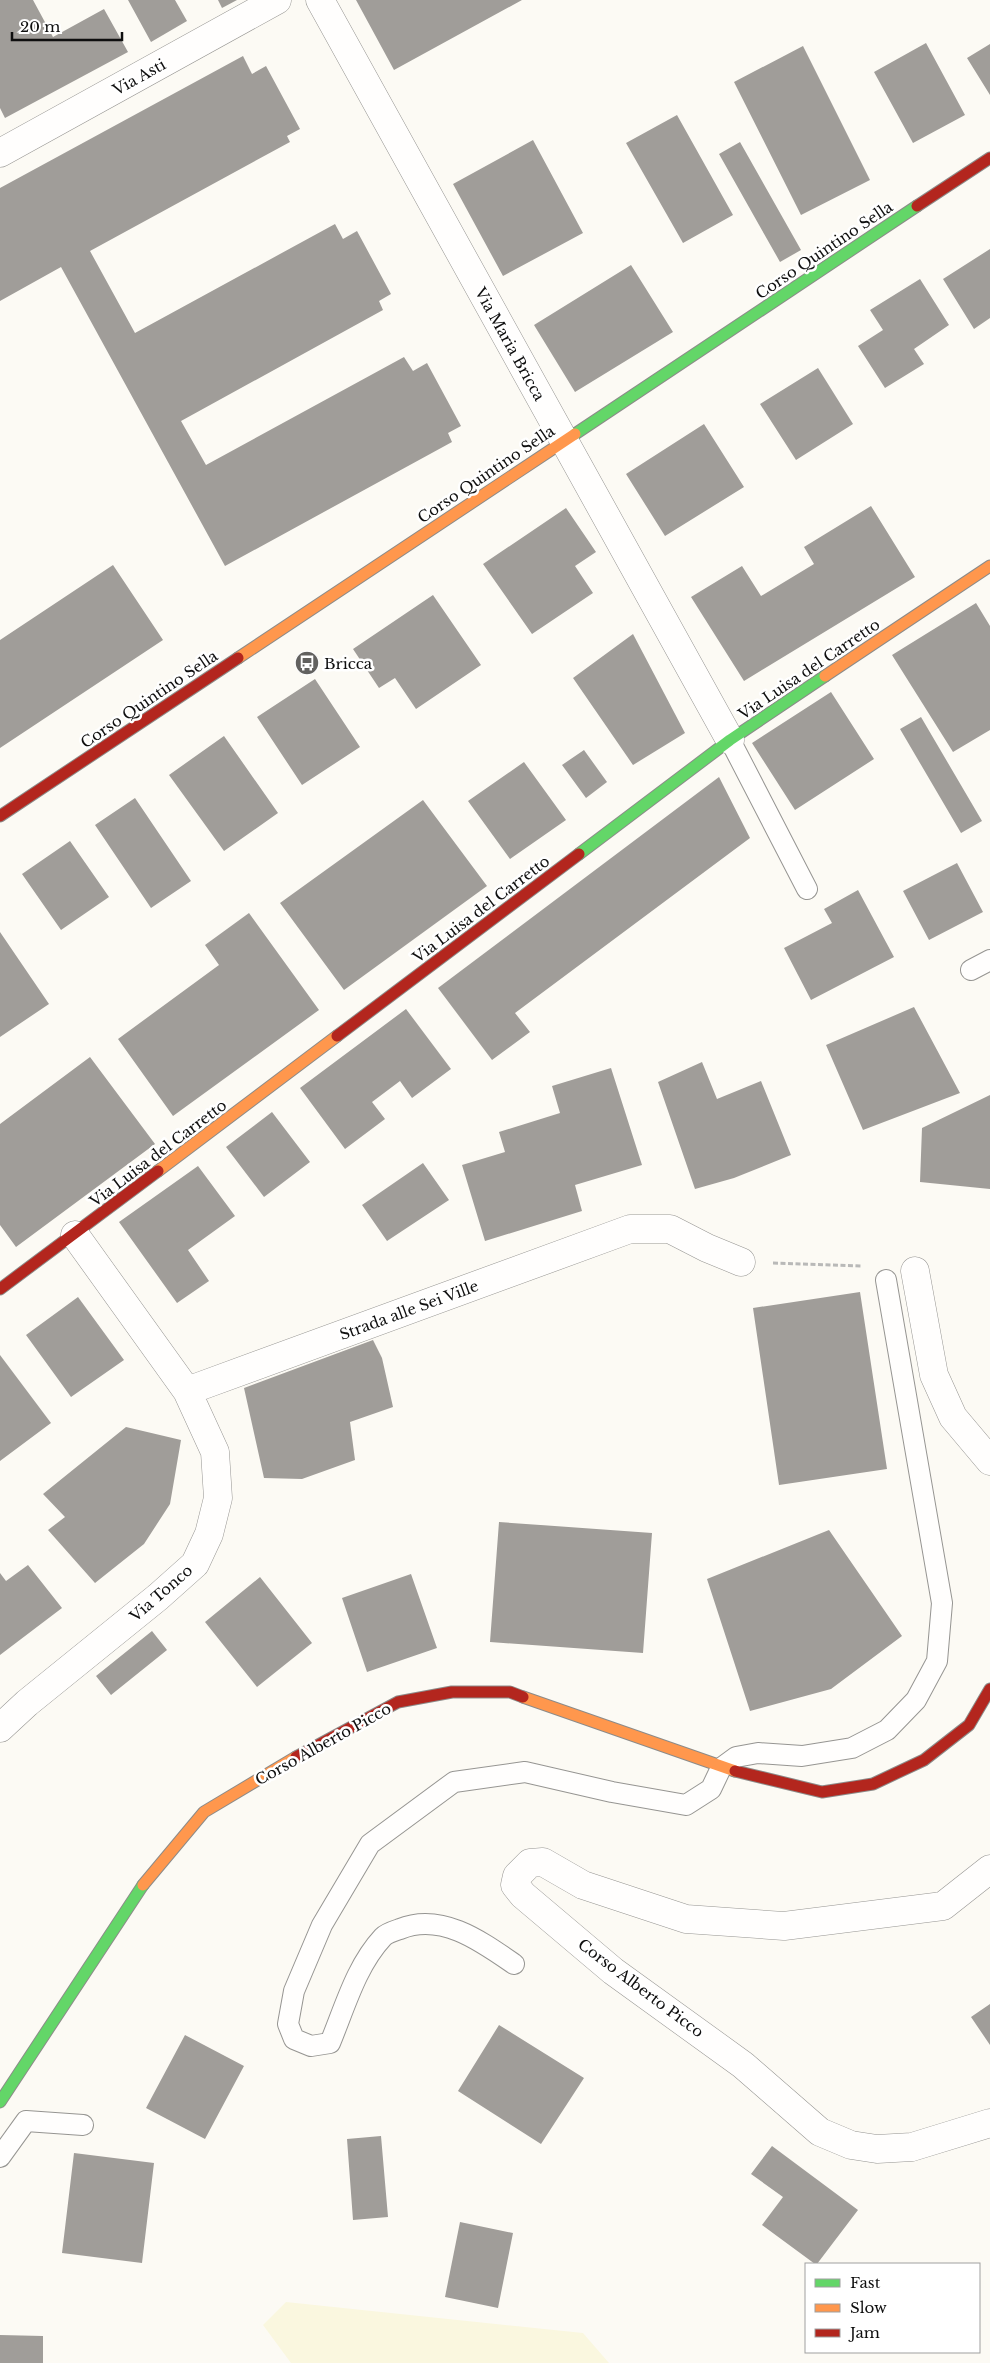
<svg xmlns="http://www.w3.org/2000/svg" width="990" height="2363" font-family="'Libre Baskerville',serif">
<rect width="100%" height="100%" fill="#fcfaf4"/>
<!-- farmland -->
<path fill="#faf7df" d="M286 2302 583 2333 609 2363H291L263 2325Z"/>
<!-- building -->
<path fill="#a09d99" d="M0 0H33L53 37 104 9 128 52 5 118 0 108Z
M128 0H175L187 21 151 42Z
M218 0H237L222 8Z
M356 0H522L394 70Z
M926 43 965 115 913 143 874 72Z
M990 44V95L967 58Z
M803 46 870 180 801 215 734 82Z
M243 56 252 74 266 66 300 129 287 136 290 142 90 251 135 333 335 224 343 239 357 231 391 294 379 301 383 310 181 421 206 465 404 357 413 371 427 363 461 426 448 433 452 442 225 566 61 267 0 301V188Z
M677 115 733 215 683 243 626 143Z
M533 140 583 233 503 276 453 184Z
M740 142 801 250 780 262 719 154Z
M990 249V318L974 329 943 279Z
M631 265 673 332 575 392 534 325Z
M920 279 949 325 914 349 924 364 885 388 858 346 883 330 870 310Z
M818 368 853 424 796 460 760 404Z
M704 424 744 487 665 536 626 474Z
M871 506 915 577 744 681 691 597 742 566 761 596 814 564 804 547Z
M566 508 596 552 575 566 593 593 532 634 483 564Z
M113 565 163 640 0 748V640Z
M433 595 481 665 416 709 395 678 379 688 353 649Z
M976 603 990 626V730L953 752 892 655Z
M633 634 685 733 633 765 573 678Z
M315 679 360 747 302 785 257 717Z
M831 692 874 759 795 810 752 743Z
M921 717 982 821 961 833 900 729Z
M224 736 278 813 224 851 169 775Z
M584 750 607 782 586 798 562 765Z
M524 762 566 820 510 859 468 801Z
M719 777 750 838 515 1013 530 1032 492 1060 438 988Z
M135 798 191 881 151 908 95 825Z
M423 800 487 886 344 990 280 903Z
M70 841 109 897 61 930 22 874Z
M957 863 983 912 929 940 903 891Z
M858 890 894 957 811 1000 784 948 832 923 824 909Z
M249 913 319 1010 173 1116 118 1039 219 965 205 945Z
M0 932 49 1004 0 1037Z
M914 1007 960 1093 863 1130 826 1045Z
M406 1009 451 1069 412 1098 400 1081 372 1102 385 1119 345 1149 300 1088Z
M90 1057 155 1144 16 1247 0 1225V1124Z
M702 1062 717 1099 761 1081 791 1155 734 1178 695 1189 658 1082Z
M611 1068 642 1165 575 1185 582 1211 485 1241 462 1165 505 1152 499 1132 560 1113 552 1086Z
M990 1095V1189L920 1182 922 1128Z
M272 1112 310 1162 264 1197 226 1147Z
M423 1163 449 1200 387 1241 362 1205Z
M198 1166 235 1216 188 1250 209 1281 177 1303 119 1222Z
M860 1292 887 1469 779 1485 753 1308Z
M78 1297 124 1360 71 1397 26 1335Z
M373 1340 382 1358 393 1407 350 1422 355 1460 302 1479 264 1478 244 1388Z
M0 1355 51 1423 0 1461Z
M126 1427 181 1440 170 1504 144 1544 95 1583 48 1530 65 1517 43 1494Z
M499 1522 652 1533 643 1653 490 1642Z
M829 1530 902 1636 831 1689 750 1711 707 1579Z
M28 1565 62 1608 0 1655V1573L6 1581Z
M411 1574 437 1648 367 1672 342 1598Z
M260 1577 312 1643 257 1687 205 1622Z
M152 1631 167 1650 111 1695 96 1676Z
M990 2004V2045L971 2017Z
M499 2025 584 2078 541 2144 458 2091Z
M185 2035 244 2066 205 2139 146 2108Z
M381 2136 388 2217 353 2220 347 2139Z
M772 2146 858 2210 817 2264H815L762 2225 783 2197 751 2174Z
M74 2153 154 2163 142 2263 62 2253Z
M460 2222 513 2233 498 2308 445 2297Z
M0 2335 43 2336V2363H0Z"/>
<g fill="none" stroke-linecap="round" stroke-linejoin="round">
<!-- lane casing -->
<g stroke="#969592" stroke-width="22">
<path id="lane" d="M730 740 807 889
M971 970 990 960
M514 1964C481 1941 441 1912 400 1929 394 1931 387 1933 383 1937 356 1966 345 2007 330 2043L311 2046 294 2039 288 2024 294 1991 322 1925 370 1844 454 1782 525 1772 612 1792 686 1805 711 1789 721 1768 736 1757 758 1753 802 1756 852 1748 887 1730 916 1700 937 1661 942 1603 886 1280
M0 2157 26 2121 83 2125"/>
</g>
<!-- street casing -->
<g stroke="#969592" stroke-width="29">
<path id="street" d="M320 0 730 740
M0 153 277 0
M915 1271 934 1375 953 1417 990 1461
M187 1391 630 1229H670L707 1248 741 1262
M0 1728 27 1703 158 1597 195 1564 209 1534 218 1498 215 1452 187 1391 75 1235
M990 1869 943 1906 784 1926 686 1919 583 1885 543 1862 530 1863 517 1876 515 1885 523 1895 613 1971 743 2065 820 2132 851 2145 877 2149 912 2147 990 2123"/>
</g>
<!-- fast casing -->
<g stroke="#8c8b89" stroke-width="13">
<path id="fast" d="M575 434 917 206
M579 854 730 740 825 676
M0 2102 143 1885"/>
</g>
<!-- slow casing -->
<g stroke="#8c8b89" stroke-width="13">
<path id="slow" d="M238 658 575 434
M825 676 990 566
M158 1171 337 1036
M523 1697 735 1771
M143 1885 204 1812 296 1757"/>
</g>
<!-- jam casing -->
<g stroke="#8c8b89" stroke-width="13">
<path id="jam" d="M917 206 990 158
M0 816 238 658
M337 1036 579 854
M0 1289 158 1171
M296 1757 398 1702 452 1692H510L523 1697
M735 1771 822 1792 873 1784 924 1760 969 1725 990 1689"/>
</g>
<!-- path -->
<path stroke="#b9b9b8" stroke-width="3" stroke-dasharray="5 2.5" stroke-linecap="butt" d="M773 1263 862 1266"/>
<!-- lane -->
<use href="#lane" stroke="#fffefd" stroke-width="20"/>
<!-- street -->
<use href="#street" stroke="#fffefd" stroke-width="28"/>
<!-- fast -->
<use href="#fast" stroke="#63d668" stroke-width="11"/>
<!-- slow -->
<use href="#slow" stroke="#ff974d" stroke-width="11"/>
<!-- jam -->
<use href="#jam" stroke="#b3261e" stroke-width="11"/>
</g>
<!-- icons -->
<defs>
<g id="bus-disc" transform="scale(1.25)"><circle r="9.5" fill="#62615f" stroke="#fff"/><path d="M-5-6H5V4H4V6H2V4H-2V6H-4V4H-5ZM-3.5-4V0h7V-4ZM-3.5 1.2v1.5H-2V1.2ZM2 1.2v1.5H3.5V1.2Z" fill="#fff"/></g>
</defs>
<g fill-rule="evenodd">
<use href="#bus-disc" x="307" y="663"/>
</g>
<g text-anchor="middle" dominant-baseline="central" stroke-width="5" stroke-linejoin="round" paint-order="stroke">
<!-- street labels -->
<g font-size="15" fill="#0f0f0f" stroke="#fff">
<text transform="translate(139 77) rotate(-29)">Via Asti</text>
<text transform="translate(824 250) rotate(-34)">Corso Quintino Sella</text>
<text transform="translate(510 344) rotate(61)">Via Maria Bricca</text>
<text transform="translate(486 474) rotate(-34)">Corso Quintino Sella</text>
<text transform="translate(809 669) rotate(-34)">Via Luisa del Carretto</text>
<text transform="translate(149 699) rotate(-34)">Corso Quintino Sella</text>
<text transform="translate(481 909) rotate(-37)">Via Luisa del Carretto</text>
<text transform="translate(158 1153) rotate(-37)">Via Luisa del Carretto</text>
<text transform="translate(409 1310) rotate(-20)">Strada alle Sei Ville</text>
<text transform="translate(161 1593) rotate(-41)">Via Tonco</text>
<text transform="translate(323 1744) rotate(-29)">Corso Alberto Picco</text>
<text transform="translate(641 1988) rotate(37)">Corso Alberto Picco</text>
</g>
<!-- poi labels -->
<g font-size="15" fill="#0f0f0f" stroke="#fff" text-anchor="start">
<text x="324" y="663">Bricca</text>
</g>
</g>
<!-- legend -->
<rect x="805" y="2263" width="175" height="90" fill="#ffffff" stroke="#9f9f9f"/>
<rect x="815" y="2279" width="25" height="8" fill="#63d668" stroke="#9f9f9f"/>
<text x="850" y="2288" font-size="15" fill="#0f0f0f">Fast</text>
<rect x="815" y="2304" width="25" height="8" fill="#ff974d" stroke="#9f9f9f"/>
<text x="850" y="2313" font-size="15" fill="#0f0f0f">Slow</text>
<rect x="815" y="2329" width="25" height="8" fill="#b3261e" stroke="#9f9f9f"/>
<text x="850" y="2338" font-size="15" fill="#0f0f0f">Jam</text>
<!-- scale -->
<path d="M12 32v8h110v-8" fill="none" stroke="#0f0f0f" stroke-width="2.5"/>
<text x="20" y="32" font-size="15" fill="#0f0f0f" stroke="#ffffff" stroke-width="4" paint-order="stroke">20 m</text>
</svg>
